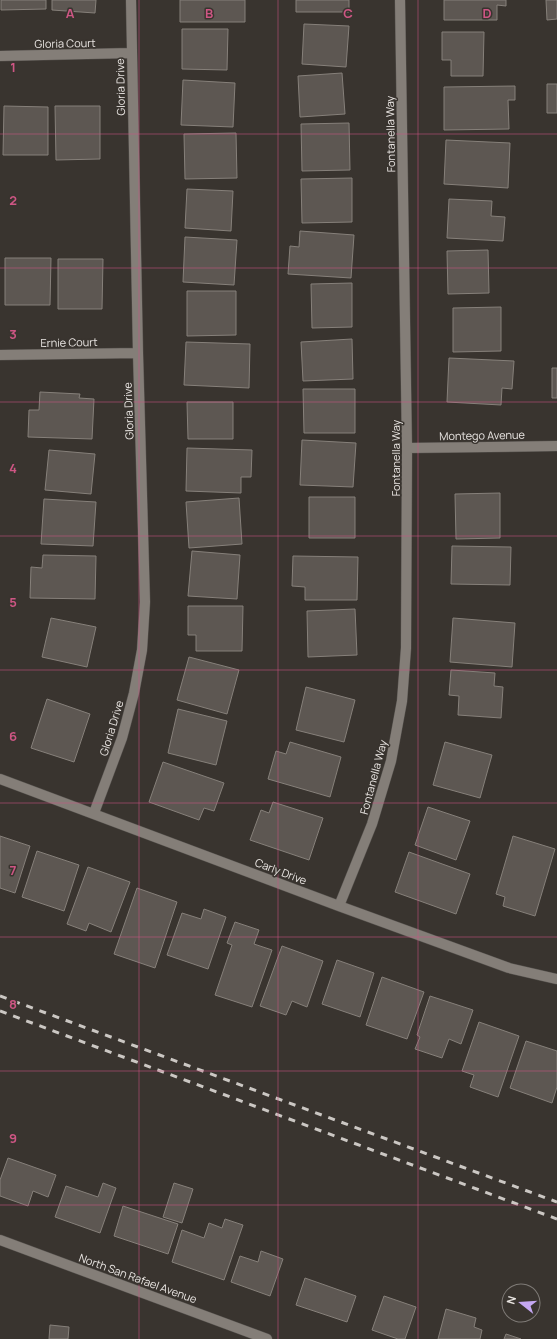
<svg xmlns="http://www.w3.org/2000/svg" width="557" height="1339" font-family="Manrope,sans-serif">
<rect width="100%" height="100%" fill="#39342f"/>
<!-- building -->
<path fill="#5d5752" stroke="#86807a" d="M1 0H46V9L1 10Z
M52 0H96L95 13 52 10Z
M180 0H245V22H180Z
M296 0H349V12H296Z
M444 0H506V6L497 5V20H444Z
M546 0H557V19L547 20Z
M304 24 349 26 346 67 302 64Z
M182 29H228L227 70 182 69Z
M442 32H484L483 76H451V60H442Z
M342 73 345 114 300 117 298 76Z
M183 80 235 83 233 127 181 125Z
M547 84H557V113H547Z
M515 86V100H508L509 129 444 130V87Z
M4 106 48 107V155H3Z
M55 106H100V159L56 160Z
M349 123 350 170 302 171 301 124Z
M236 133 237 178 185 179 184 134Z
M446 140 510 143 508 188 444 184Z
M352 178V222L302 223 301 179Z
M187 189 233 191 231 231 185 228Z
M449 199 492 201 491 216 505 217 503 241 447 238Z
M300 231 354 235 351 278 288 274 290 246 299 247Z
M185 237 237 240 234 285 183 282Z
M488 250 489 293 448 294 447 251Z
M5 258H51L50 305H5Z
M58 259H103L102 309H58Z
M352 283V327L312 328 311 284Z
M187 291H236V335L187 336Z
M501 307V351L453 352V308Z
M352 339 353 379 303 381 301 342Z
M186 342 250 344 249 388 184 385Z
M449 358 514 361 512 389 502 388 501 405 447 402Z
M552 368H557V398H552Z
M303 389H355V433H304Z
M40 392 80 394 79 398 94 399 92 439 28 437 29 410H39Z
M187 402H233V439H188Z
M302 440 356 443 353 487 300 485Z
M187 448 252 450 251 477H241V493L186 491Z
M49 450 95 454 91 494 45 490Z
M500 493V538L456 539 455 494Z
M309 497H355V538H309Z
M239 498 242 544 189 548 186 502Z
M44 499 96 502 93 546 41 544Z
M452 546 511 547 510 585 451 584Z
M192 551 240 555 237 599 188 596Z
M43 555 96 556 95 599 30 598 31 567 42 568Z
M293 556 358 557 357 600H305V587L292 586Z
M188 606H243L242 651H196V635H188Z
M355 609 357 655 308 657 307 611Z
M51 618 96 627 87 667 42 657Z
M453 618 515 623 512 667 450 662Z
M189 657 239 670 227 714 177 700Z
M451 670 495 673 494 686 503 687 501 718 458 715 459 696 449 695Z
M306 687 355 700 344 742 296 730Z
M47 699 90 714 74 762 31 748Z
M178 709 227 721 216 765 168 753Z
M290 742 341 757 330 797 268 779 276 751 286 754Z
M445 742 492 755 480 798 433 785Z
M163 762 224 783 214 811 204 808 199 820 149 802Z
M273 802 323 818 309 860 250 840 261 810 269 813Z
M428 807 470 821 456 860 415 845Z
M0 836 30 846 15 893 0 888Z
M513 836 555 849 535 916 503 906 505 897 496 894Z
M37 851 79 865 64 911 22 897Z
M409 852 470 874 456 914 395 892Z
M88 867 130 882 111 932 89 923 86 931 67 924Z
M137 888 177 902 155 968 114 954Z
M204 909 226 917 208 969 167 955 182 913 201 919Z
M235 922 259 930 254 944 272 950 252 1007 215 995 232 945 227 943Z
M282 946 323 961 307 1007 292 1001 286 1015 260 1006Z
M337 960 374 973 360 1017 322 1004Z
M382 977 424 992 407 1039 366 1025Z
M430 996 473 1010 461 1044 449 1039 442 1058 415 1049 420 1037 417 1035Z
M479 1022 519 1036 498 1097 470 1087 474 1075 462 1071Z
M526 1041 557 1051V1087L552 1103 510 1088Z
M8 1158 56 1175 48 1197 33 1191 28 1206 0 1196V1180Z
M103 1183 116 1188 100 1233 55 1217 66 1186 98 1197Z
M174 1183 193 1189 182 1223 163 1217Z
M123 1206 178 1224 168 1254 114 1236Z
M225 1219 243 1225 224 1280 172 1262 182 1230 204 1238 209 1223 222 1228Z
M261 1251 283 1259 270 1296 231 1282 240 1256 258 1262Z
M305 1278 356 1296 347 1322 296 1305Z
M384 1296 416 1307 405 1339H398L372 1330Z
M446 1309 476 1318 474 1327 482 1330 480 1339H438Z
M50 1325 69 1327 68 1339H49Z
M506 1334 521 1339H504Z"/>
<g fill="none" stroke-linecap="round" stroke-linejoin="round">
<!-- minor casing -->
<g stroke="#54504c" stroke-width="11">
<path id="minor" d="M0 56 131 53
M0 355 138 353
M407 448 557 446
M0 779 339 906 509 968 556 979
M94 813 122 738 134 693 142 650 145 602 138 353 131 0
M339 906 372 824 391 761 402 701 406 648 407 448 400 0
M0 1240 267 1339"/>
</g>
<!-- minor -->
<use href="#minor" stroke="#847e78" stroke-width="10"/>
<!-- rail -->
<path stroke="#cbc7c3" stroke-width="3" stroke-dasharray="7 7" stroke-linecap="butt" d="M0 996 557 1202
M0 1011 557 1219"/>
</g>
<!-- grid -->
<path fill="none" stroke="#ce5684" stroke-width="1" stroke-opacity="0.55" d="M139 0V1339M278 0V1339M418 0V1339M0 134H557M0 268H557M0 402H557M0 536H557M0 670H557M0 803H557M0 937H557M0 1071H557M0 1205H557"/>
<g text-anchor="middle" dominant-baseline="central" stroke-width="3" stroke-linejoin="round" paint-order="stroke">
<!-- street labels -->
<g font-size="11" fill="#e9e5e2" stroke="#39342f">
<text transform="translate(65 43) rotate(-1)">Gloria Court</text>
<text transform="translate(120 87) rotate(-91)">Gloria Drive</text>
<text transform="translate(390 134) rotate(-91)">Fontanella Way</text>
<text transform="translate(69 342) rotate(-1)">Ernie Court</text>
<text transform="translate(128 411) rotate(-92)">Gloria Drive</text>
<text transform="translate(482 435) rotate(-1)">Montego Avenue</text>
<text transform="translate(395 458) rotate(-90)">Fontanella Way</text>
<text transform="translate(111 728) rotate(-73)">Gloria Drive</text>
<text transform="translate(373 777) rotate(-75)">Fontanella Way</text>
<text transform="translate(281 871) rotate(21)">Carly Drive</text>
<text transform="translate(138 1278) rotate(20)">North San Rafael Avenue</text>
</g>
</g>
<g font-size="13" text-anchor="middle" font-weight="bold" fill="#ce5684" stroke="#39342f" stroke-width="3" stroke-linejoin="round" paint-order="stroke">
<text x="70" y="18">A</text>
<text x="209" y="18">B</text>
<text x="348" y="18">C</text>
<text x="487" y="18">D</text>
<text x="13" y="72">1</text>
<text x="13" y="205">2</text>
<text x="13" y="339">3</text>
<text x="13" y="473">4</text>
<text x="13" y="607">5</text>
<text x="13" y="741">6</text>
<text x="13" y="875">7</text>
<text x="13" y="1009">8</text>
<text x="13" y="1143">9</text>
</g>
<!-- north arrow -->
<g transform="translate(521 1303) rotate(287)"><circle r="19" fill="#39342f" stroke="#7f7b77"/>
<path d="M0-3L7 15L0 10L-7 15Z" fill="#c4a7f1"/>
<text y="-6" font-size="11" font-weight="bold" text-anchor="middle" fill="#e9e5e2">N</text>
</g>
</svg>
